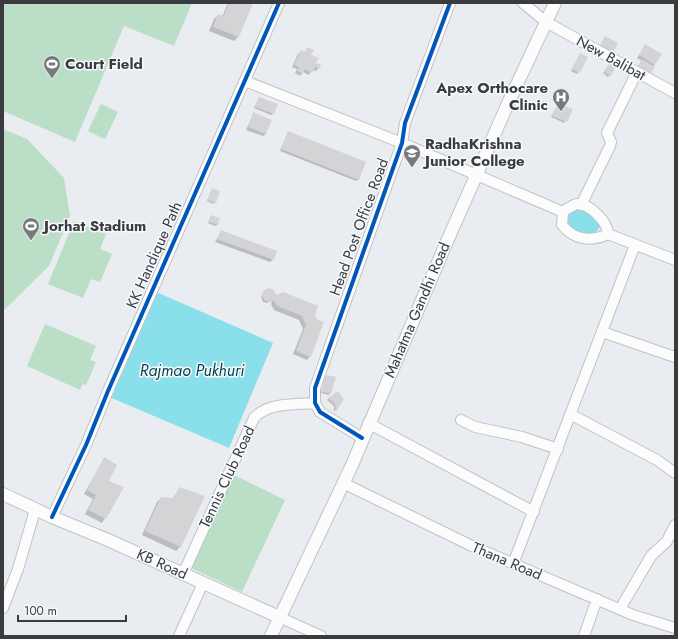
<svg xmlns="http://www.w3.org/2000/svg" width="678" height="639" font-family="Jost,sans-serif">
<rect width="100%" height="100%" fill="#e9ecf0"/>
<!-- green -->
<path fill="#badec6" d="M3 3H192L174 46 124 26 75 142 3 111Z
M101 104 118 112 105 139 88 131Z
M3 129 27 139 64 178 70 216 49 266 3 311Z
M74 221 106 234 100 249 112 254 100 282 91 279 83 298 48 284Z
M45 324 96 346 90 360 96 362 86 385 83 384 80 390 27 366Z
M232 474 285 500 242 592 189 567Z"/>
<!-- water -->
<path fill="#89dfea" d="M580 208 601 222 600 227 593 236C582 235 569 232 566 220L571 210Z
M154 291 273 343 229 448 107 396Z"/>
<!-- shadow -->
<path fill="#0003" d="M228 3H252L238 37 234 41 209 31 214 19 218 15 222 17Z
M645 46 655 64 649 74 637 68 642 61 637 58Z
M308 48 315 64 320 66 316 71 312 70 309 75 303 72 300 76 295 73 297 69 292 67 298 54 301 51 304 53Z
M580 54 586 58 577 74 571 71Z
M607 67 610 75 608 77 603 73Z
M259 98 273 114 271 115 254 108Z
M558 104 571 110 564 123 551 117Z
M254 113 266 134 263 136 246 130Z
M288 132 365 162 358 180 356 181 280 151Z
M212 189 215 202 213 204 207 201Z
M211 216 217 225 215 226 208 223Z
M221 232 273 259 270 262 215 242Z
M264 291 314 315 317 321 310 356 307 360 293 354 303 329 299 320 274 310 271 304 272 301 267 303 263 302 261 297Z
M326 376 330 393 329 395 321 393Z
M338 392 343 399 334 412V406L327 400Z
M104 459 108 482 123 487 102 523 85 514 93 499 84 494Z
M180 488 203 496 180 547 176 551 142 535 157 502 161 498H173Z"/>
<!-- building -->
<path fill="#d4d4d7" d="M229 3H253L239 37 213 27 218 14 224 16Z
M605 36 618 43 613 53 600 45Z
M645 44 662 54 655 65 639 55Z
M307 47 314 50 311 55 319 58 316 63 321 65 320 69 315 67 312 73 305 69 303 73 297 71 299 67 294 65 301 50 305 52Z
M580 53 588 57 580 73 572 69Z
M642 59 655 67 651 73 638 66Z
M609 64 615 68 611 76 604 72Z
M259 97 278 104 274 114 255 107Z
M558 103 573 109 567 122 552 116Z
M253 112 272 120 266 134 248 127Z
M288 131 366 162 359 180 281 149Z
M212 188 220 191 216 203 207 200Z
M211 215 220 218 218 225 209 222Z
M221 230 277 251 274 260 217 239Z
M269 288 274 290 276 295 283 292 318 306 315 315 318 320 324 322 311 357 296 351 306 325 302 316 277 306 274 300 269 302 264 300 262 295 264 290Z
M326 375 336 377 331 393 322 392Z
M338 391 344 399 336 412 335 404 328 398Z
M104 457 117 465 109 481 124 487 106 519 88 510 96 495 87 490Z
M179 487 205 496 181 547 145 531 161 497 174 498Z"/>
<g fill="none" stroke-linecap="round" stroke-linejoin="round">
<!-- minor casing -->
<g stroke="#c0c2c5" stroke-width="12">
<path id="minor" d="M523 3 546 22 675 93
M245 81 402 143 563 212 562 225C574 240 591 242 608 234L675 260
M581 205 610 146 611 142 607 133 637 72
M563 212C567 209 572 205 577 204 589 203 608 222 608 234
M602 332 675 357
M572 415 657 460 675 473
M461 420 475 427 522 437 558 449
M368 423 534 512
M362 438 320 412 315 403V388L402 143 405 123 450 3
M343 483 472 546 633 615 675 628
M52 517 86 445 108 391 279 3
M513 564 635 245
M183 574 254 418C269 402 294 405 315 403
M3 608 18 569 35 510
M620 609 651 556 667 541 675 525
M279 617 321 636
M179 636 203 583
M584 636 597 599"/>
</g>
<!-- major casing -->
<g stroke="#c0c2c5" stroke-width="14">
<path id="major" d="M3 494 52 517 108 540 279 617
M271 636 352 465 445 246 510 99 555 3"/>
</g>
<!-- minor -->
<use href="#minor" stroke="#fcfcfd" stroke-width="10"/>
<!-- major -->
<use href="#major" stroke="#fcfcfd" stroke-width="12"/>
<!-- cycleway casing -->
<g stroke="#f6f9fe" stroke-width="6">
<path id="cycleway" d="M362 438 320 412 315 403V388L402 143 405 123 450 3
M52 517 86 445 108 391 279 3"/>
</g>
<!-- cycleway -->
<use href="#cycleway" stroke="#0057b8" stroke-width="4"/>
</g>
<!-- icons -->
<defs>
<g id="stadium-pin" transform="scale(0.9)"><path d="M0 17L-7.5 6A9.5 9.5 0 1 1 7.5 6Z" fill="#77797c" stroke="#f6f9fe"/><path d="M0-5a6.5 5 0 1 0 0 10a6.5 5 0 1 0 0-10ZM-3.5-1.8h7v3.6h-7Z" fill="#fff"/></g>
<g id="hospital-pin" transform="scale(0.9)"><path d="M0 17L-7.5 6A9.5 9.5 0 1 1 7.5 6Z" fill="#77797c" stroke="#f6f9fe"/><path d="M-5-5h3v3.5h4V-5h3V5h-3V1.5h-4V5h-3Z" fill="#fff"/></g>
<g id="university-pin" transform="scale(0.9)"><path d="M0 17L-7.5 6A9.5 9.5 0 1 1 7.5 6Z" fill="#77797c" stroke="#f6f9fe"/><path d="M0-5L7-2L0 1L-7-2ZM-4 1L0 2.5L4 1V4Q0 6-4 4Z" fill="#fff"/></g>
</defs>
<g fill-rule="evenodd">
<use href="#stadium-pin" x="52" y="64"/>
<use href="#hospital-pin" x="561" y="97"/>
<use href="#university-pin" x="412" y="153"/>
<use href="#stadium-pin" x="31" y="226"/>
</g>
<g text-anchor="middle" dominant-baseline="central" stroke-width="3" stroke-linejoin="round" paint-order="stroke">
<!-- street labels -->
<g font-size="15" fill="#393b3e" stroke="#f6f9fe">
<text transform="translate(611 58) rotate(29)">New Balibat</text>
<text transform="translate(359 227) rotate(-70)">Head Post Office Road</text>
<text transform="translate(154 255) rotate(-66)">KK Handique Path</text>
<text transform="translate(417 310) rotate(-67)">Mahatma Gandhi Road</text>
<text transform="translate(227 477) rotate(-65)">Tennis Club Road</text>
<text transform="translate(507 561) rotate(23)">Thana Road</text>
<text transform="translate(162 564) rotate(24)">KB Road</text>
</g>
<!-- poi labels -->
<g font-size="15" font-weight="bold" fill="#393b3e" stroke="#f6f9fe" text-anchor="start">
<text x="65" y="64">Court Field</text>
<text x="548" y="88" text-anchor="end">Apex Orthocare<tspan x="548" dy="17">Clinic</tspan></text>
<text x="425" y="144">RadhaKrishna<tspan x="425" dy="17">Junior College</tspan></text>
<text x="44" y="226">Jorhat Stadium</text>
</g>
<!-- water labels -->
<g font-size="16" font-style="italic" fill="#033f45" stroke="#f6f9fe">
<text x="192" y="370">Rajmao Pukhuri</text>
</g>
</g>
<!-- border -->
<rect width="678" height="639" fill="none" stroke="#393b3e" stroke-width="8"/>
<!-- scale -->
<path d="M18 615v6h108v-6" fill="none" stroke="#393b3e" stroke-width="2"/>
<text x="24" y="615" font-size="12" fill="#393b3e" stroke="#f6f9fe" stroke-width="3" paint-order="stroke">100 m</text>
</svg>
